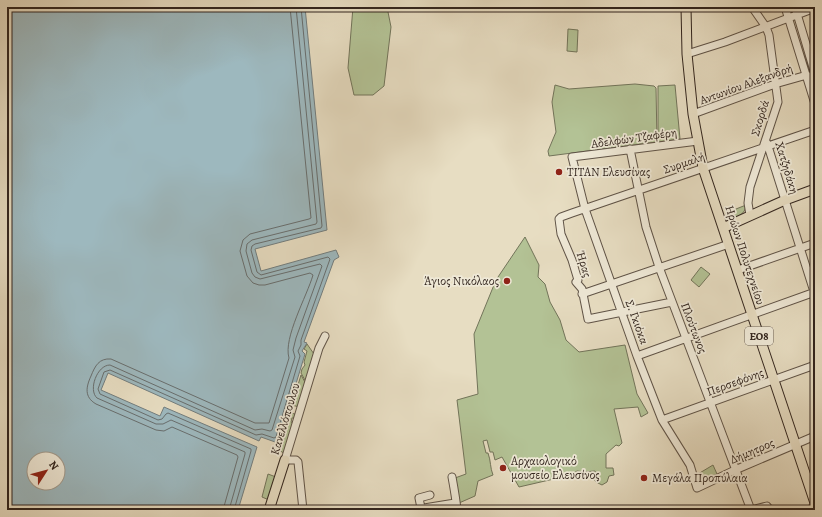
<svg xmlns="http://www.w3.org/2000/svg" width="822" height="517" font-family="Alegreya,serif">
<rect width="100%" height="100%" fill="#e7ddc2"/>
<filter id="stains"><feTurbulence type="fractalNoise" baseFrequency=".005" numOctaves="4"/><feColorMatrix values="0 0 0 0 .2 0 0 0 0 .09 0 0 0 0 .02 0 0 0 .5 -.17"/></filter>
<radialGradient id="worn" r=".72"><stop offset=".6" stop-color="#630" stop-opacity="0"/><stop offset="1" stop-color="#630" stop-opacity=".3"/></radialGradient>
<!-- green -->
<path fill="#b3c295" stroke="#72745a" d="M353 7H387L391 27 384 86 373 95H354L348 68Z
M568 29 578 30 577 52 567 51Z
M635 84 654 86 656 88 657 142 549 156 548 151 556 132 552 102 555 85 569 89Z
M675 85 680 139 658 142V86Z
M746 205C745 215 738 216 729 220L726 213Z
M525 237 539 265 538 277 545 284 550 302 560 320 566 340 579 352 625 345 637 394 648 413 641 417 638 407 614 409 622 443 619 446 616 445 606 454V468H613L614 475 609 476 607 482 602 485 596 482 594 479 597 477 595 471 584 472 577 471 571 475 519 487 502 457 495 460 493 452H490L487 440 483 441 486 453H488C491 461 490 468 493 475L478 481 475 496 459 503 455 478 466 474 457 400 478 394 474 334 496 280Z
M701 267 710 274 699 287 691 280Z
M307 344 314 354 306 382 301 373 302 369 305 365 304 362 307 351 304 349Z
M301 375 306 384 299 407 292 405Z
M290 413 295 414 294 418H292L291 422 293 423 285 454 279 450Z
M713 465 717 474 701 481 698 474Z
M268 474 276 477 269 500 262 497Z"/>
<!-- water -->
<path fill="#9db8be" stroke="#727d7e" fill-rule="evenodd" d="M7 7H305L327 230 255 249 261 271 336 250 339 257 334 260 304 342 307 343 302 351 305 354 278 443 261 437 259 441 108 373 101 390 160 416 164 407 257 447 238 510H7ZM34 459H58V483H34Z"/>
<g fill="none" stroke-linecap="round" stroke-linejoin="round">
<!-- shore -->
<path stroke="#686e6e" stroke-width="1" d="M223 510 238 457 237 455 172 427 164 431 156 430 96 404C84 397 86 387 91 376 95 366 99 358 111 359L255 423H269L289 358C283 338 307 296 313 275L310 273 265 285H259L253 283 247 276 240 251 243 240 250 234 309 219 311 218 290 7
M229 510 245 454V452L171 420 163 424H156L97 398C88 390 97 365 110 365L255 430 262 429 270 431 272 430 295 357 293 350 296 338 322 266 320 264 260 279 255 277 252 273 246 251 247 244 252 240 316 224 317 222 296 7
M234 510 251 451V449L168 413 166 414 162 419 158 420 100 394 98 389 104 372 110 370 256 435 262 434 274 438 276 437 300 356 298 351 301 345V340L330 259 328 257 261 275 257 272 251 250 252 246 255 244 321 228 322 226 301 7"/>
<!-- minor casing -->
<g stroke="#5f5347" stroke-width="9">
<path id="minor" d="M785 7 815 104
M795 7 815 74
M687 54 725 42 815 8
M693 114 775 84 807 75
M698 141 572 157 585 209 637 356 662 420 690 465 697 488 735 470 815 436
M767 143 815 295
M630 149 646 227 659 267 751 510 767 506 770 510
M750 215 748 203 750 187 778 102 769 35 766 27 752 7
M738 270 815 243
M582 294 729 244
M672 302 588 319 582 289 576 282 578 280 572 260 561 234 559 219 561 217 572 213 815 130
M637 356 815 292
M662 420 815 365
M452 477C454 488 456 499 457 510
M421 508 419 498 430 495
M303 510 298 462 296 460H285L319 348 325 336
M412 510 455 503
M808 510 815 507"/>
</g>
<!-- major casing -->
<g stroke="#32251e" stroke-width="11">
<path id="major" d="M686 7 687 54 693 114 703 168 815 503
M723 228 785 200 815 189
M269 510 285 460"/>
</g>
<!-- minor -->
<use href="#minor" stroke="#efe9d7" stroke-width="7"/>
<!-- major -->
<use href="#major" stroke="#e7ddc2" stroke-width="9"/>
</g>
<!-- markers -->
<g fill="#8f2418" stroke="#efe9d7" stroke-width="1.5">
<circle cx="559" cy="172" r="4"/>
<circle cx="507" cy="281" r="4"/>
<circle cx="503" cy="468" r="4"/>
<circle cx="644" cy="478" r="4"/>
</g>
<g text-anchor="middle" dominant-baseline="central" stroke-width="3.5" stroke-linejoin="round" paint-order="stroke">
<!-- shield labels -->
<rect fill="#efe9d7" stroke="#6b6056" stroke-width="1" x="745" y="327" width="28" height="18" rx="3"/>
<g font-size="11" font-weight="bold" fill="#32251e">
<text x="759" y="336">ΕΟ8</text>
</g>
<!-- street labels -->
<g font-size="12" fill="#32251e" stroke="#efe9d7">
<text transform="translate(746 84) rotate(-20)">Αντωνίου Αλεξανδρή</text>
<text transform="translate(760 118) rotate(-73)">Σκορδά</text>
<text transform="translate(634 138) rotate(-8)">Αδελφών Τζαφέρη</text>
<text transform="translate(684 163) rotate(-19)">Συρμαλή</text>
<text transform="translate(787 168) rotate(73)">Χατζηδάκη</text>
<text transform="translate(745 255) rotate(72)">Ηρώων Πολυτεχνείου</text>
<text transform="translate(584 264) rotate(73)">Ήρας</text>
<text transform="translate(637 322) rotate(70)">Σ. Γκιόκα</text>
<text transform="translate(694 328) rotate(69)">Πλούτωνος</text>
<text transform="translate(735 382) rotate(-20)">Περσεφόνης</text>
<text transform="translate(285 419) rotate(-73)">Κανελλόπουλου</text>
<text transform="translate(752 451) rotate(-23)">Δήμητρος</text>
</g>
<!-- poi labels -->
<g font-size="12" fill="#32251e" stroke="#efe9d7" text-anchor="start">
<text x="567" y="172">TITAN Ελευσίνας</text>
<text x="499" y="281" text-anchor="end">Άγιος Νικόλαος</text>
<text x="511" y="461">Αρχαιολογικό<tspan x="511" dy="14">μουσείο Ελευσίνος</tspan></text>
<text x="652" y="478">Μεγάλα Προπύλαια</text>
</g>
</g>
<!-- margin -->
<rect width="822" height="517" fill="none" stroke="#e7ddc2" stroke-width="24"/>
<rect x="8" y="8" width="806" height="501" fill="none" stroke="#32251e" stroke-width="2"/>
<rect x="12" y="12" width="798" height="493" fill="none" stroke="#32251e"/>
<!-- north arrow -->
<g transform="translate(46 471) rotate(54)"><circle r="19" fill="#efe9d7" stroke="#a39b8d"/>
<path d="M0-3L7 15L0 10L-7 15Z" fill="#8f2418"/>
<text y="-6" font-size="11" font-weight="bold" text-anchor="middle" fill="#32251e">N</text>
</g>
<rect width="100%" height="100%" filter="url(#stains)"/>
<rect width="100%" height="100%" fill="url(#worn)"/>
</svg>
